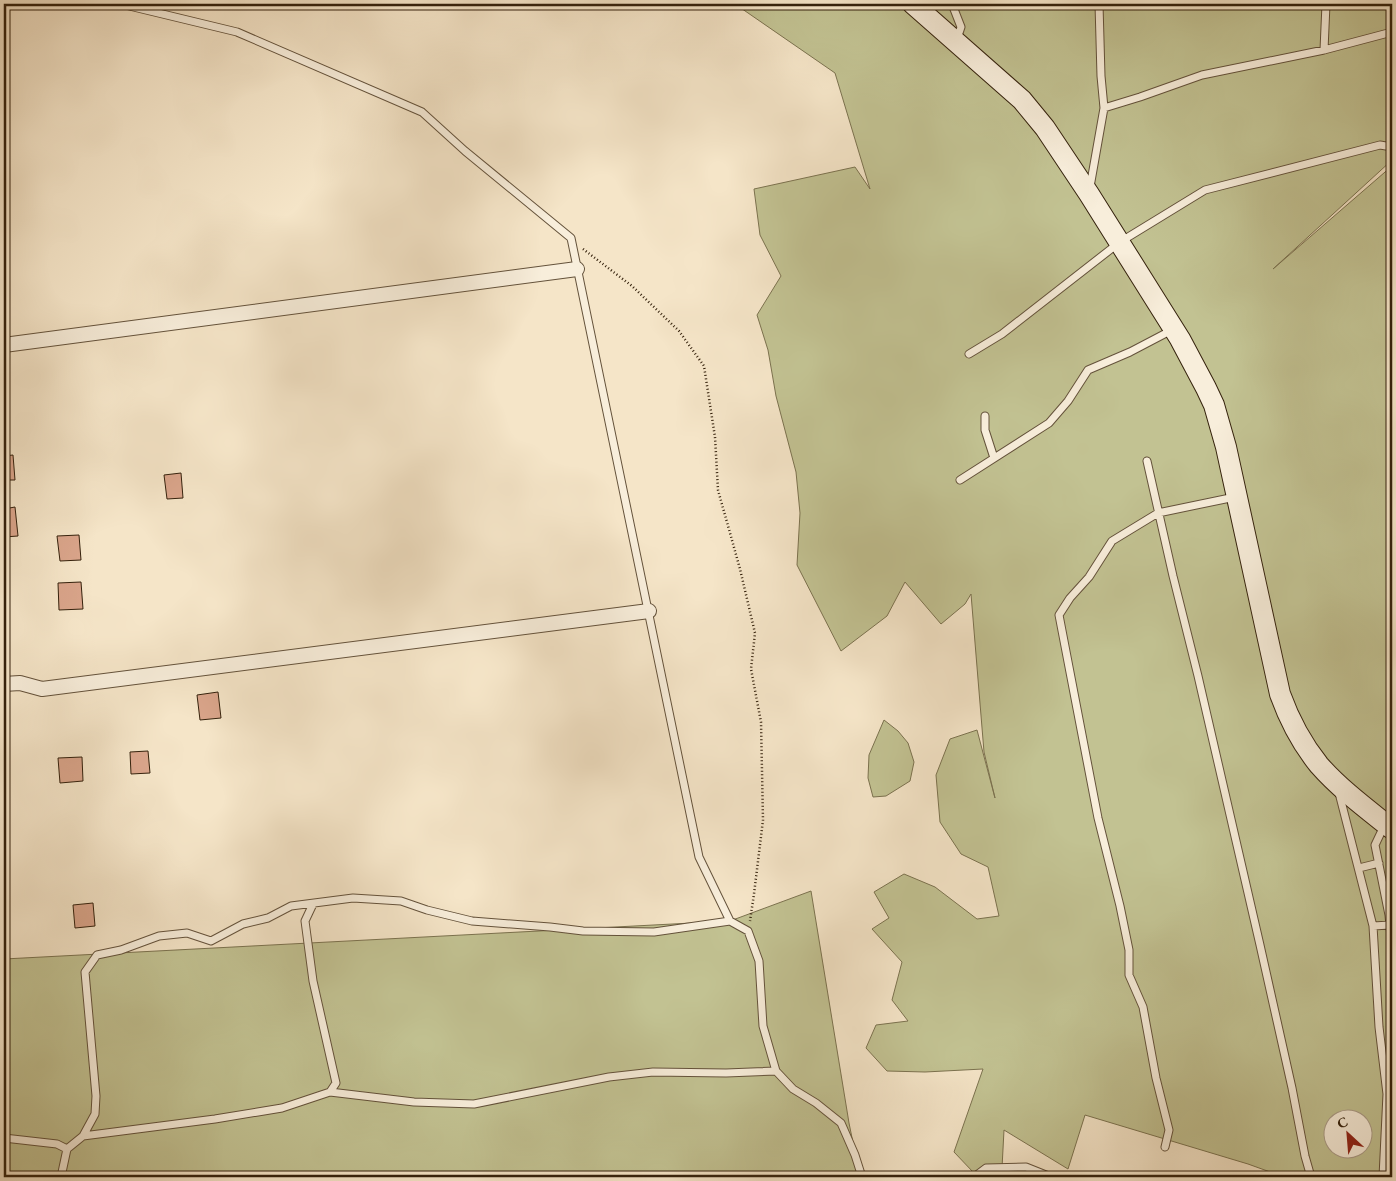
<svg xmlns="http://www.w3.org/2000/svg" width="1396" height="1181" font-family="'EB Garamond',serif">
<rect width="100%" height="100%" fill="#f5e5c8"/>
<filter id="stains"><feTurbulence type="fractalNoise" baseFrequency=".004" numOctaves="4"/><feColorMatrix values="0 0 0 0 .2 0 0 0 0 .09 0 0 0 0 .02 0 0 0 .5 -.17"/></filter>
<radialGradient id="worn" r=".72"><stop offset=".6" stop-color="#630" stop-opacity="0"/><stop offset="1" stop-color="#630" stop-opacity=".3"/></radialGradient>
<!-- green -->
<path fill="#c2c292" stroke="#7b724f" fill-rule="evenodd" d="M735 4H1392V160L1273 269 1392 166V1177H1284L1248 1164 1085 1115 1068 1169 1004 1130 1002 1168 994 1169 1023 1173 1033 1177H977L983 1171 973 1172 954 1152 983 1069 925 1072 887 1071 866 1048 876 1025 908 1021 892 1000 902 962 872 929 889 918 874 892 904 874 935 887 977 919 999 916 988 867 961 854 940 822 936 775 950 739 977 730 995 798 984 752 971 594 965 604 941 624 905 582 887 616 841 651 797 565 800 513 796 472 776 396 768 350 757 315 781 276 760 235 754 189 855 167 870 189 835 73ZM1334 1118H1364V1148H1334Z
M884 720 898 731 908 743 914 762 910 781 886 796 873 797 868 778 869 755Z
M811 891 849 1123 860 1177H4V959L730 921Z"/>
<!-- building -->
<path fill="#daa58b" stroke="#34210c" d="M13 455 15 480H4V456Z
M181 473 183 498 167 499 164 475Z
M15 507 18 536 4 537V509Z
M79 535 81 560 60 561 57 536Z
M81 582 83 609 59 610 58 583Z
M218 692 221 718 200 720 197 695Z
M148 751 150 773 131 774 130 752Z
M82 757 83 781 60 783 58 758Z
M93 903 95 926 75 928 73 905Z"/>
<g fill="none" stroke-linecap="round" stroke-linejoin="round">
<!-- lane casing -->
<g stroke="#64523b" stroke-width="9">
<path id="lane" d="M121 4 237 32 422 112 465 151 571 238 699 857 730 921
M952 4 961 27 957 39
M1324 50 1326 4
M1104 108 1140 97 1202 75 1324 50 1392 32
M1090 187 1104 108 1101 76 1099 4
M969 354 1002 334 1120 242 1205 190 1380 145 1392 147
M985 416V430L994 458
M1147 461 1173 576 1198 676 1260 945 1292 1088 1305 1156 1311 1177
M960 480 1049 423 1068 401 1088 370 1130 352 1172 330
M1339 793 1373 926 1379 1027 1387 1094 1383 1177
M1384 826 1375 845 1389 915 1392 949
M1359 868 1379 863
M1373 926 1390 925
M330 1092 414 1102 474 1104 609 1077 653 1072 726 1073 776 1071
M83 1136 95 1114 96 1096 85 972 97 955 121 950 159 936 187 933 211 941 243 924 268 918 291 906 353 898 401 901 427 910 472 921 550 927 583 931 654 932 730 921 748 931 759 961 763 1026 776 1071 793 1089 816 1103 841 1123 855 1155 862 1177
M4 1138 57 1144 67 1149
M1165 1147 1169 1130 1156 1078 1143 1007 1129 975V950L1120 906 1098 818 1059 615 1070 598 1089 577 1112 541 1158 513 1235 497
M61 1177 67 1149 83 1136 215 1119 282 1108 330 1092 336 1083 313 981 305 921 313 904
M974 1177 986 1168 1026 1167 1051 1177"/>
</g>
<!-- street casing -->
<g stroke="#64523b" stroke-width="16">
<path id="street" d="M4 345 577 269
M4 684 20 683 42 689 649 611"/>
</g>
<!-- secondary casing -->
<g stroke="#34210c" stroke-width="22">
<path id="secondary" d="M913 4 1022 100 1045 128 1089 194 1180 339 1206 388 1214 405 1226 447 1280 694C1289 719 1302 744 1319 765 1340 789 1367 809 1392 829"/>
</g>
<!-- path -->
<path stroke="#34210c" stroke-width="2.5" stroke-dasharray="1 2.5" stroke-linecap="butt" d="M583 249 632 286 679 331 704 366 715 437 718 490 740 569 755 633 751 669 761 722 763 820 754 894 750 921"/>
<!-- lane -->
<use href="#lane" stroke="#f8eedb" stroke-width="7"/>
<!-- street -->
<use href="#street" stroke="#f8eedb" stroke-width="14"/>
<!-- secondary -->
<use href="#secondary" stroke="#f8eedb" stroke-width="20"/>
</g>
<!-- margin -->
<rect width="1396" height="1181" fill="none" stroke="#f5e5c8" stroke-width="20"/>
<rect x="5" y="5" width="1386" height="1171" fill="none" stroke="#34210c" stroke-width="2.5"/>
<rect x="10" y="10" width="1376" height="1161" fill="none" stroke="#34210c"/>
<!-- north arrow -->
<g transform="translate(1348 1134) rotate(334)"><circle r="24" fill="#f8eedb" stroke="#aa9c88"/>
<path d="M0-4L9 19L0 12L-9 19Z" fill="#8f2418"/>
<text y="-8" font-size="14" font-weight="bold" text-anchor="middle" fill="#34210c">С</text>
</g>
<rect width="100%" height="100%" filter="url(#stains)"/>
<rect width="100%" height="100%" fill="url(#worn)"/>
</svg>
